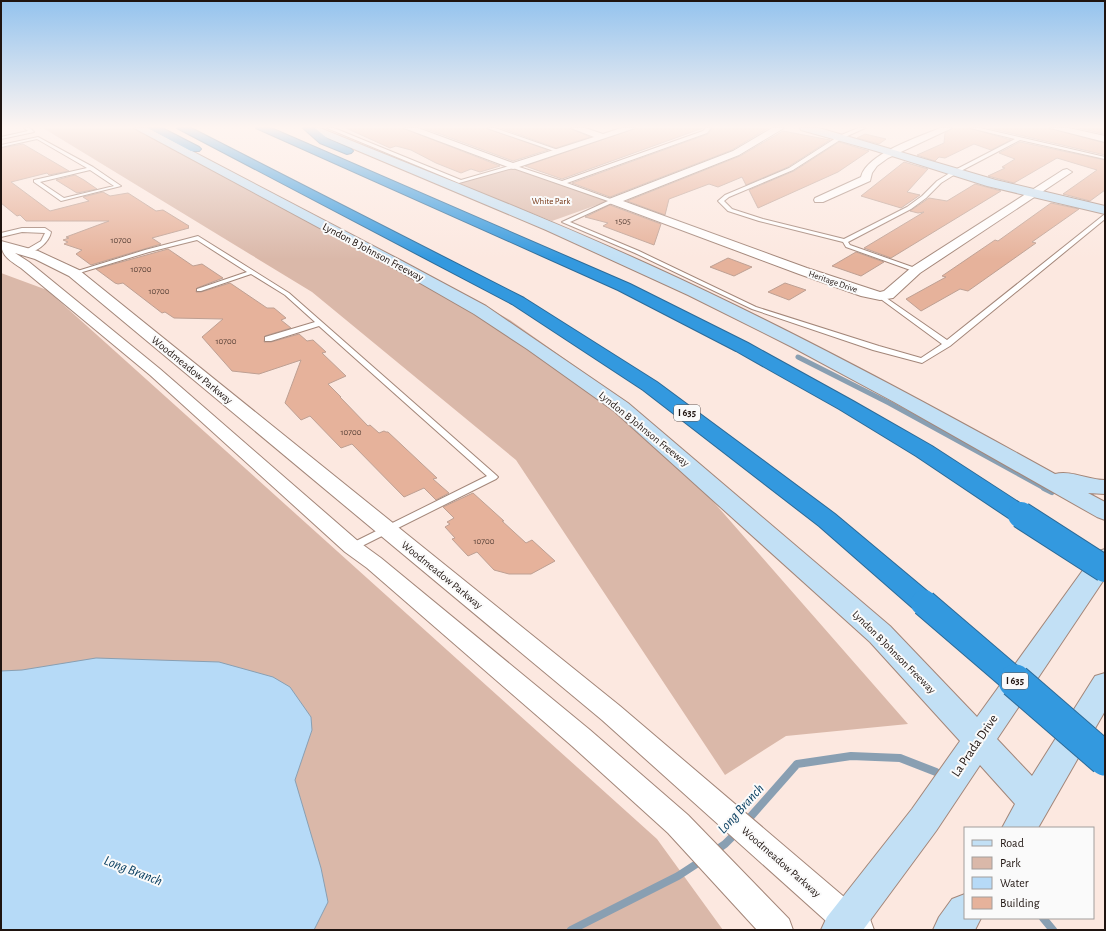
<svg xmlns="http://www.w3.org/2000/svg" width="1106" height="931" font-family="'Alegreya Sans',sans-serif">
<rect width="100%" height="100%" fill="#fce8e0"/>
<!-- green -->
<path fill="#dab8a9" d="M43 128H140L465 295 510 320 627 403 908 724 786 736 725 775 516 460 312 292Z
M512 167 608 201 552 221 457 184Z
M1 273 47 290 657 839 723 930H1Z"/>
<!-- water -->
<path fill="#b6daf7" stroke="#899fb2" d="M96 658 219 662 273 677 290 687 311 717 312 730 295 780 321 868 328 902 314 930H1V671L22 670Z"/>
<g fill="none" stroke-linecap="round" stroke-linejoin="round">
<!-- stream-far2 -->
<path stroke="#899fb2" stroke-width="5" d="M798 357 889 403 1046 489"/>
<!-- stream-far1 -->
<path stroke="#899fb2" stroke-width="6" d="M1044 488 1052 492"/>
<!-- stream -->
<path stroke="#899fb2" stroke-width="8" d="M745 823 797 764 851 756 900 758 936 772
M715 851 725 844 737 832
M1043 918 1053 930
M571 930 678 876 701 861"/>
</g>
<!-- building -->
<path fill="#e6b29b" stroke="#bea093" d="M346 128H403L500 166 480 172 471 169 461 173 436 163 411 150 396 146 390 148Z
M424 128H486L548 150 513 161Z
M501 128H570L590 137 556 148Z
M636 128H703L562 179 525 166Z
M712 128H768L732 150 610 197 572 183 708 134Z
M953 128H969L1011 140 991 150 974 144 945 158 939 157 935 161 917 155 944 143 945 133Z
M989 128H1049L1105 143V155Z
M1078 128H1105V134Z
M783 131 830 140 788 167 746 185 742 177 718 187 709 184 669 199 665 215 627 201 740 156Z
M865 134 886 139 879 144 857 138Z
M839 142 869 151 838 172 758 208 749 190 794 171Z
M1020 142 1105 160V190L1090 201 1063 194 1097 170 1057 158 1014 183 988 176 1005 168 1002 167 1015 159 999 153Z
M23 144 69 171 49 175 47 173 11 182 50 211 89 201 83 197 103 192 110 196 128 193 156 211 163 210 189 226 188 227 189 228 152 238 161 244 91 265 76 254 82 250 64 244 68 242 63 240 69 238 66 237 109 221H26L20 215 17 216 1 203V148Z
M904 162 928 169 907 192 920 195 901 208 861 196Z
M75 175 84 180 97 189 77 193 56 180Z
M975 184 1001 191 891 258 864 248 924 212 918 213 910 211 929 198 947 201Z
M1051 203 1079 209 1032 242 1036 243 968 291 960 289 921 311 906 299 946 277 942 276 995 240 998 241Z
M610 205 661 224 654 245 603 226 608 223 585 217Z
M168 249 193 266 202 264 223 278 197 288 196 292H201L230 283 267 308H274L286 318 281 320 291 328 265 336 264 342H271L299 334 307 341 313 340 326 352 322 353 346 376 328 384 341 397H340L368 426 370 425 379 433 384 431 386 432H388L437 478 433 479 449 493 436 500 424 488 404 497 352 444 341 448 310 416 301 420 285 403 301 360 259 374 232 371 202 337 223 319 174 318 165 312 162 313 123 283 118 284 115 283 96 269Z
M856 252 884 262 861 276 832 266Z
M728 258 752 267 734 276 710 267Z
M785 283 806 290 789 300 768 292Z
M473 493 504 521H502L526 543 532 540 555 561 531 574H509L494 570 477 552 468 556 452 539 455 538 445 527 450 524 447 522 454 518 443 507Z"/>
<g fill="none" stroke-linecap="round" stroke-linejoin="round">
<!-- lane casing -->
<g stroke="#a38679" stroke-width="2">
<path id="lane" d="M24 128H30L34 132 1 139V137L28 131Z
M327 128H334L461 180 513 165 562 181 703 131 706 128H711L707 133 567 183 616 201 570 222 639 251 756 307 879 346 921 358 942 344 878 297V295H882L947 340 1105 214V219L950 346 922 363 873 350 752 309 635 253 562 222 608 201 513 168 459 183Z
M487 128H495L561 151 557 152Z
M858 128H865L843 138 793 170 729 197 724 201 732 209 763 219 844 239 907 207 922 196 937 181 953 171 1015 139 970 128H980L1105 157V159L1020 140 957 173 941 183 926 198 911 209 848 242 850 245 918 269 919 270 916 272 846 247 843 242 759 221 728 211 718 201 725 195 789 168 839 136Z
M38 137 93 167 121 186 61 201 34 182V180L87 168 37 139 1 147V145ZM90 170 114 186 64 198 40 182Z
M22 228H45L51 232C49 243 35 254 24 253V251L41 241 45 233 22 232 1 237V233Z
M198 236 289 293 496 475 498 477 496 479 356 549H348L347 547 348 545 487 476 319 326 271 341H265V337L315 322 285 295 251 274 201 291H197V289L247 272 197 240 149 252 76 274 71 273 145 250Z"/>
</g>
<!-- street casing -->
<g stroke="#a38679" stroke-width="2">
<path id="street" d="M404 128H418L513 163 594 137 571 128H585L603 134 621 128H635L513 169Z
M772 128H784L739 155 623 201 807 268 880 292 884 291 912 267 1063 170 1067 169 1072 172 920 273 893 298 880 300 861 296 799 274 609 203 608 201 609 199 733 151Z
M940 128H952L888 158 877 166 872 173 870 181 823 202H815L814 200 815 198 861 177C866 154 919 137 940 128Z
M1050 128H1069L1105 136V142Z
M1 241 38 251 79 270 620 706 870 919 874 930H836L602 720 69 276 35 259 15 253 29 262 160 369 359 542 381 558 590 730 688 815 789 919 793 930H757L668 833 572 746 367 568 345 552 150 375 21 268C9 260 1 256 1 241Z"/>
</g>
<!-- secondary casing -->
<g stroke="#a38679" stroke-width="2">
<path id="secondary" d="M134 128H148L402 261 486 306 628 403 890 626 977 717 1096 552 1105 549V578L997 739 1032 776 1095 676 1105 673V711L1038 828H1002L1015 804 980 765 936 831 863 930H821L827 917 912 809 960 741 870 642 614 411 527 349 474 314 392 267Z
M304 128H320C431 173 543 216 652 266 790 329 923 401 1055 474 1071 470 1088 480 1105 480V494L1088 493 1105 502V520L1097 517 894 402 792 347 688 295 546 230Z
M800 128H819L996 180 1105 206V214L987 186 876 151 801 130Z
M965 894V918H981L975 930H933L939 917 952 899Z"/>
</g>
<!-- highway casing -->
<g stroke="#2c6a97" stroke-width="2">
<path id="highway" d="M148 128H162L199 147 201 149 199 151H191Z
M177 128H191L524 298 657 382 835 514 933 596 937 603 933 610 924 613 915 610 819 526 643 390 512 304Z
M256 128H271L630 284 748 343 853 401 932 446 1029 509 1033 515 1029 521 1021 523 1013 521 916 456 839 409 736 351 618 290Z
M303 128H315L328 139 351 149 353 151 351 153 347 154 320 143Z"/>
</g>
<!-- lane -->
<use href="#lane" fill="#fff" fill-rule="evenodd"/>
<!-- street -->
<use href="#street" fill="#fff" fill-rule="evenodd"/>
<!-- secondary -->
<use href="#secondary" fill="#c2e0f5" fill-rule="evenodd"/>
<!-- highway -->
<use href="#highway" fill="#3399df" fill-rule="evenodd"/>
<!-- highway-bridge-far1 casing -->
<g stroke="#2c6a97" stroke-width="28" stroke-linecap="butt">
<path id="highway-bridge-far1" d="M1021 515 1105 569
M924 603 1016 682"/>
</g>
<!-- highway-bridge casing -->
<g stroke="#2c6a97" stroke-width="35" stroke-linecap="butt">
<path id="highway-bridge" d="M1015 681 1105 759"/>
</g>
<!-- highway-bridge-far1 -->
<use href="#highway-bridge-far1" stroke="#3399df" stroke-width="26"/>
<!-- highway-bridge -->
<use href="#highway-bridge" stroke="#3399df" stroke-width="33"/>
</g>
<!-- sky -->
<linearGradient id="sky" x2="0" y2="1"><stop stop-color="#94c3ee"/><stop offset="0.49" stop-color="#fef5f1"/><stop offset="1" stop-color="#fef5f1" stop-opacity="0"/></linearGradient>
<rect width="1106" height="259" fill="url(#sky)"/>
<g text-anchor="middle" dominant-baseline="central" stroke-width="4" stroke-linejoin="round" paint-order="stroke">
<!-- far-park labels -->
<g font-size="9" fill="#743514" stroke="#fafafa">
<text x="551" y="201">White Park</text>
</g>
<!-- number labels -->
<g font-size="9" fill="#513c33">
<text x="623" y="221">1505</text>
<text x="121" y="240">10700</text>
<text x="141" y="269">10700</text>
<text x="159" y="291">10700</text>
<text x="226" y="341">10700</text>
<text x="351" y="432">10700</text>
<text x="484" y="541">10700</text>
</g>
<!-- far-street labels -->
<g font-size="9" fill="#1f1410" stroke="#fafafa">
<text transform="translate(833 282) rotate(19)">Heritage Drive</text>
</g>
<!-- shield labels -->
<g fill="#fafafa" stroke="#615956" stroke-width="1">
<rect x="674" y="405" width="26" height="16" rx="3"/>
<rect x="1002" y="673" width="26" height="16" rx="3"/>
</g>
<g font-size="10" font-weight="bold" fill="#1f1410">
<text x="687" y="413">I 635</text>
<text x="1015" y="681">I 635</text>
</g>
<!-- street labels -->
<g font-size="11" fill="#1f1410" stroke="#fafafa">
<text transform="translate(373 252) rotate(28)">Lyndon B Johnson Freeway</text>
<text transform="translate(192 370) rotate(39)">Woodmeadow Parkway</text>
<text transform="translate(644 429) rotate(39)">Lyndon B Johnson Freeway</text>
<text transform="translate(442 575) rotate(39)">Woodmeadow Parkway</text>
<text transform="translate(894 652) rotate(45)">Lyndon B Johnson Freeway</text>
<text transform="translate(781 862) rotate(41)">Woodmeadow Parkway</text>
</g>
<!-- near-street labels -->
<g font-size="13" fill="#1f1410" stroke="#fafafa">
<text transform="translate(975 746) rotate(-56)">La Prada Drive</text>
</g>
<!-- near-water labels -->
<g font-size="14" font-style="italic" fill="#0b4062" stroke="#fafafa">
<text transform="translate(741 809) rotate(-48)">Long Branch</text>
<text transform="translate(133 871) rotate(21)">Long Branch</text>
</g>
</g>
<!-- border -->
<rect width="1106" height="931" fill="none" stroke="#1f1410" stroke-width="4"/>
<!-- legend -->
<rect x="964" y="827" width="130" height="92" fill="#fafafa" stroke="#a29e9c"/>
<rect x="972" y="840" width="20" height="6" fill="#c2e0f5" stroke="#a29e9c"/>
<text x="1000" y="847" font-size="12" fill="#1f1410">Road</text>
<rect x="972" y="857" width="20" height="12" fill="#dab8a9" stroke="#a29e9c"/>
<text x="1000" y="867" font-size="12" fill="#1f1410">Park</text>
<rect x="972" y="877" width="20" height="12" fill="#b6daf7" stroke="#a29e9c"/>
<text x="1000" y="887" font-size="12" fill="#1f1410">Water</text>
<rect x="972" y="897" width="20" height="12" fill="#e6b29b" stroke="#a29e9c"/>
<text x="1000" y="907" font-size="12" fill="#1f1410">Building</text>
</svg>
